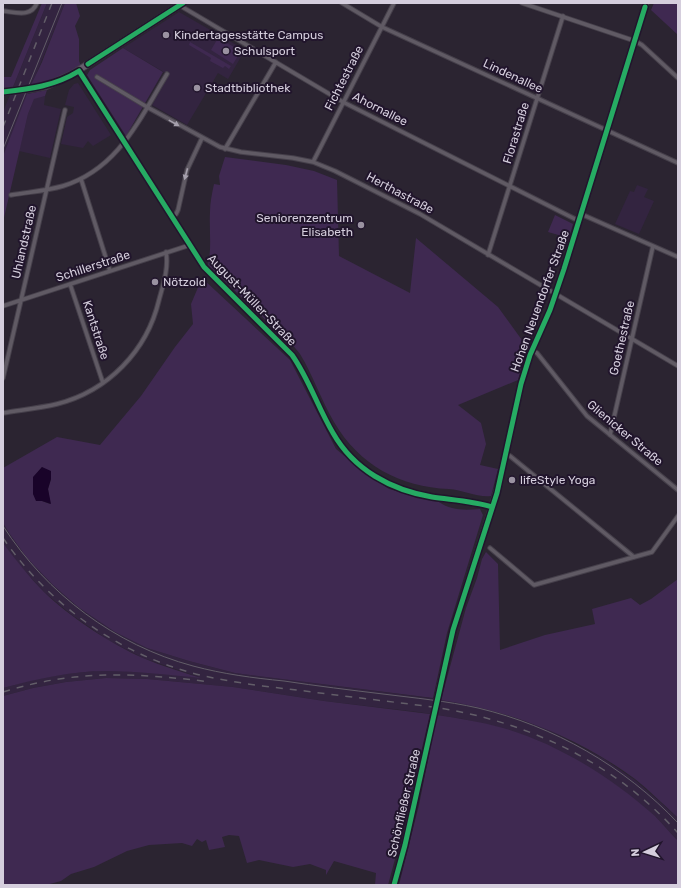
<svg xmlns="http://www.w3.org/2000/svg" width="681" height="888" font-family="Rubik,sans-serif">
<rect width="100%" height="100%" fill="#2b2431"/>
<!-- built -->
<path fill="#332440" d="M47 3H65L3 156V112Z
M179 12 245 50 228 79 218 73 187 125 152 105 169 75 123 48Z
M78 83 111 135 93 146 88 141 83 148 61 144 67 117 73 113 74 107 65 105 69 90 74 84Z
M45 96 44 105 61 109 50 158 19 151 28 114 34 98Z
M637 185 648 189 644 197 654 201 639 234 615 224 630 191 634 192Z
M3 523 9 533 27 558 53 585 78 607 115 632 147 648 189 661 235 673 422 697 468 704 543 727 604 759 635 780 678 818V841L656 817 625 792 566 754 536 740 504 729 463 719 418 712 324 701 233 687 147 679 106 678 66 682 33 688 3 696V688L31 680 65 674 105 670 146 672 199 677 143 658 108 640 72 615 45 593 20 566 3 543Z"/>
<!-- green -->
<path fill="#3f2951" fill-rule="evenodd" d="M42 3H47L13 87 3 88V77H11Z
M65 3H76L80 16 75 26 79 39V61L82 68 48 84 31 85 42 62Z
M654 3H678V35L651 10Z
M218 38 241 51 233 64 211 50Z
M190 42 231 66 229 69 225 66 223 68 210 61 211 58 189 45Z
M123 48 163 72 126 136 87 75 90 70Z
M47 90 45 96 34 99 28 114 3 222V156L27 94Z
M225 157 286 165 314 171 337 180 339 256 410 293 416 238 498 307 527 347 518 380 458 405 481 423 486 444 480 465 498 469 491 496C479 498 463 490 449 489 400 487 359 465 334 422 321 400 313 375 300 354 294 345 282 336 274 328 252 307 230 286 208 265 212 248 209 229 210 212 210 203 212 193 214 184L220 185 219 176Z
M555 215 573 224 569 238 548 232Z
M202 278 290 360 336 449 365 473 389 489 439 502C451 511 466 510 480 509L483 515 447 633 433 698 235 673 189 661 147 648 115 632 78 607 53 585 27 558 9 533 3 523V468L57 437 100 445 141 396 175 347 193 324 191 304ZM42 467 51 479 48 489 50 504 42 501 33 494V478Z
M3 543C16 560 29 577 44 592 70 617 111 644 143 658 162 666 182 672 201 678 170 675 138 671 106 671 72 671 36 679 3 688Z
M486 552 498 564 500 650 545 635 595 624 592 609 631 598 640 605 651 599 678 579V818C664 805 650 791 635 779 578 737 511 711 441 700L466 608 477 578 482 559Z
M106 678 147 679 233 687 324 701 430 714 402 833 388 885H375L376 873 334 861 326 875V870L310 864 293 867 259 860 247 863 239 836 229 835 222 837 225 847 209 850 206 840 202 842 197 839 192 846 182 843 149 845 127 851 94 867 71 874 61 881 46 885H3V696L33 688 66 682Z
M437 715C459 718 481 722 503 728 559 744 612 778 655 816 663 824 670 833 678 841V885H399L419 805Z"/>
<!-- water -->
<path fill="#190329" d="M42 467 51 471V479L48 489 51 504 42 501H36L33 494V477Z"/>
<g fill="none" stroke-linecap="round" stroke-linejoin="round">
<!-- street casing -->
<g stroke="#46404b" stroke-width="5.5">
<path id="street" d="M342 3 382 27 678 163
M522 3 635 41 642 45 678 78
M179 5 343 102 579 221
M3 11C15 12 31 18 37 3
M97 77 147 107 220 147 241 152 293 158 313 162 335 171 420 214 678 366
M225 149 276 62
M313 162 394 3
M81 179 110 271
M11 195C28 192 46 191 63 186 118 169 139 120 167 74
M581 214 678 257
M172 217 176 214 178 210 187 170 202 138
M488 255 563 16
M70 284 103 383
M3 306 190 245
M532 350 537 353 587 416 678 490
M3 378 65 110
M3 413C21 410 40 408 57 404 108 391 147 351 159 300 163 285 169 268 166 252
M610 435 653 246
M506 454 510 456 634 557
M490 548 534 585 652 552 678 516"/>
</g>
<!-- secondary casing -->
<g stroke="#46404b" stroke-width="7">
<path id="secondary" d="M79 71 204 267 292 355C309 379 318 408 333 433 354 470 391 490 432 497 452 500 473 501 492 507
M440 686 453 630 499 484 521 384 530 355 550 310 564 269 646 3
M394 885 405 845 432 724"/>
</g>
<!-- primary casing -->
<g stroke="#46404b" stroke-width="8">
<path id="primary" d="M29 89 46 86 71 75 183 3
M3 92 11 91"/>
</g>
<!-- street -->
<use href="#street" stroke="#605a64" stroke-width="3.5"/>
<!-- secondary -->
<use href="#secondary" stroke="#605a64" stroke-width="5"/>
<!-- primary -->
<use href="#primary" stroke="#665e6c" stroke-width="6"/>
<!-- tram -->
<path stroke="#625d68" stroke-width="1" d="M3 149 62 3
M3 526C47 594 115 645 193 666 223 674 253 678 284 681 317 686 350 690 383 694 415 698 447 701 478 708 554 726 624 766 678 823"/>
<!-- rail -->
<path stroke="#625d68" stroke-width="1.5" stroke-dasharray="7 7" stroke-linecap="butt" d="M3 127 52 3
M3 538C50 606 120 655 200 675 234 683 270 687 305 691 350 697 395 702 440 708 531 723 616 764 678 833
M3 692C77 669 136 673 211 682"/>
<!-- secondary-bridge casing -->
<g stroke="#46404b" stroke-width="7" stroke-linecap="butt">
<path id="secondary-bridge" d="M432 724 440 686"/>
</g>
<!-- primary-bridge casing -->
<g stroke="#46404b" stroke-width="8" stroke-linecap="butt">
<path id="primary-bridge" d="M11 91 29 89"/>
</g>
<!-- secondary-bridge -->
<use href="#secondary-bridge" stroke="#605a64" stroke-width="5"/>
<!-- primary-bridge -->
<use href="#primary-bridge" stroke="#665e6c" stroke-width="6"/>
<!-- cycleway casing -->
<g stroke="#21152c" stroke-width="8">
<path id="cycleway" d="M88 64 183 3
M3 92C30 89 55 86 79 71L204 267 292 355C309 379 318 408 333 433 354 470 391 490 432 497 452 500 473 501 492 507
M394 885 405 845 453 630 497 493 521 384 530 355 550 310 564 269 645 7"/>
</g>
<!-- cycleway -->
<use href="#cycleway" stroke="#26ab63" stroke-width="5"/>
</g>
<!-- one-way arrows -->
<defs><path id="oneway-solid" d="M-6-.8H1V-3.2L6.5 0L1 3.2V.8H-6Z"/></defs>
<g fill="#a6a0ad">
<use href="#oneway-solid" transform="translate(174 123) rotate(29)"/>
<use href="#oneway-solid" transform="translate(186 174) rotate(105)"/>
</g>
<!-- markers -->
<g fill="#9a92a1" stroke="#21152c" stroke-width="1.5">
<circle cx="166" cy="35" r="4"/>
<circle cx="226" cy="51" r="4"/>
<circle cx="197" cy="88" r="4"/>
<circle cx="361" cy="225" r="4"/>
<circle cx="155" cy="282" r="4"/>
<circle cx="512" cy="480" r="4"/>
</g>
<g text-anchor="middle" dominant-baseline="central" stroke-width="4" stroke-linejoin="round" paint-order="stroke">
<!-- poi labels -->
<g font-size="12" fill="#d5cedd" stroke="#21152c" text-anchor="start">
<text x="174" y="35">Kindertagesstätte Campus</text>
<text x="234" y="51">Schulsport</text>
<text x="205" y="88">Stadtbibliothek</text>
<text x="353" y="218" text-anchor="end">Seniorenzentrum<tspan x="353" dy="14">Elisabeth</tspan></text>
<text x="163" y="282">Nötzold</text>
<text x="520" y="480">lifeStyle Yoga</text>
</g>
<!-- street labels -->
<g font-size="12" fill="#d5cedd" stroke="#21152c">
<text transform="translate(513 76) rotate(25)">Lindenallee</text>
<text transform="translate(344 78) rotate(-63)">Fichtestraße</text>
<text transform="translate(380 109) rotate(27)">Ahornallee</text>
<text transform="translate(516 133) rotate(-73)">Florastraße</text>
<text transform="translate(400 193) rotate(28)">Herthastraße</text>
<text transform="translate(24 242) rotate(-77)">Uhlandstraße</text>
<text transform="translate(93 266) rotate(-18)">Schillerstraße</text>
<text transform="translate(252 300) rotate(46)">August-Müller-Straße</text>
<text transform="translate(540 301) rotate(-70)">Hohen Neuendorfer Straße</text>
<text transform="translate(96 330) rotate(72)">Kantstraße</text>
<text transform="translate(622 338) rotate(-77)">Goethestraße</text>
<text transform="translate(625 433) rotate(40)">Glienicker Straße</text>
<text transform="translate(404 803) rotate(-77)">Schönfließer Straße</text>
</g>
</g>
<!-- border -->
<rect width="681" height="888" fill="none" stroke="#d5cedd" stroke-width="8"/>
<!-- north arrow -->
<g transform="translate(645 852) rotate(266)" stroke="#21152c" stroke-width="3" paint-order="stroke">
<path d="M0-3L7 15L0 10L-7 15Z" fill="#d5cedd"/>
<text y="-6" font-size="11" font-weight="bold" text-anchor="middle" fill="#d5cedd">N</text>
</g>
</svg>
